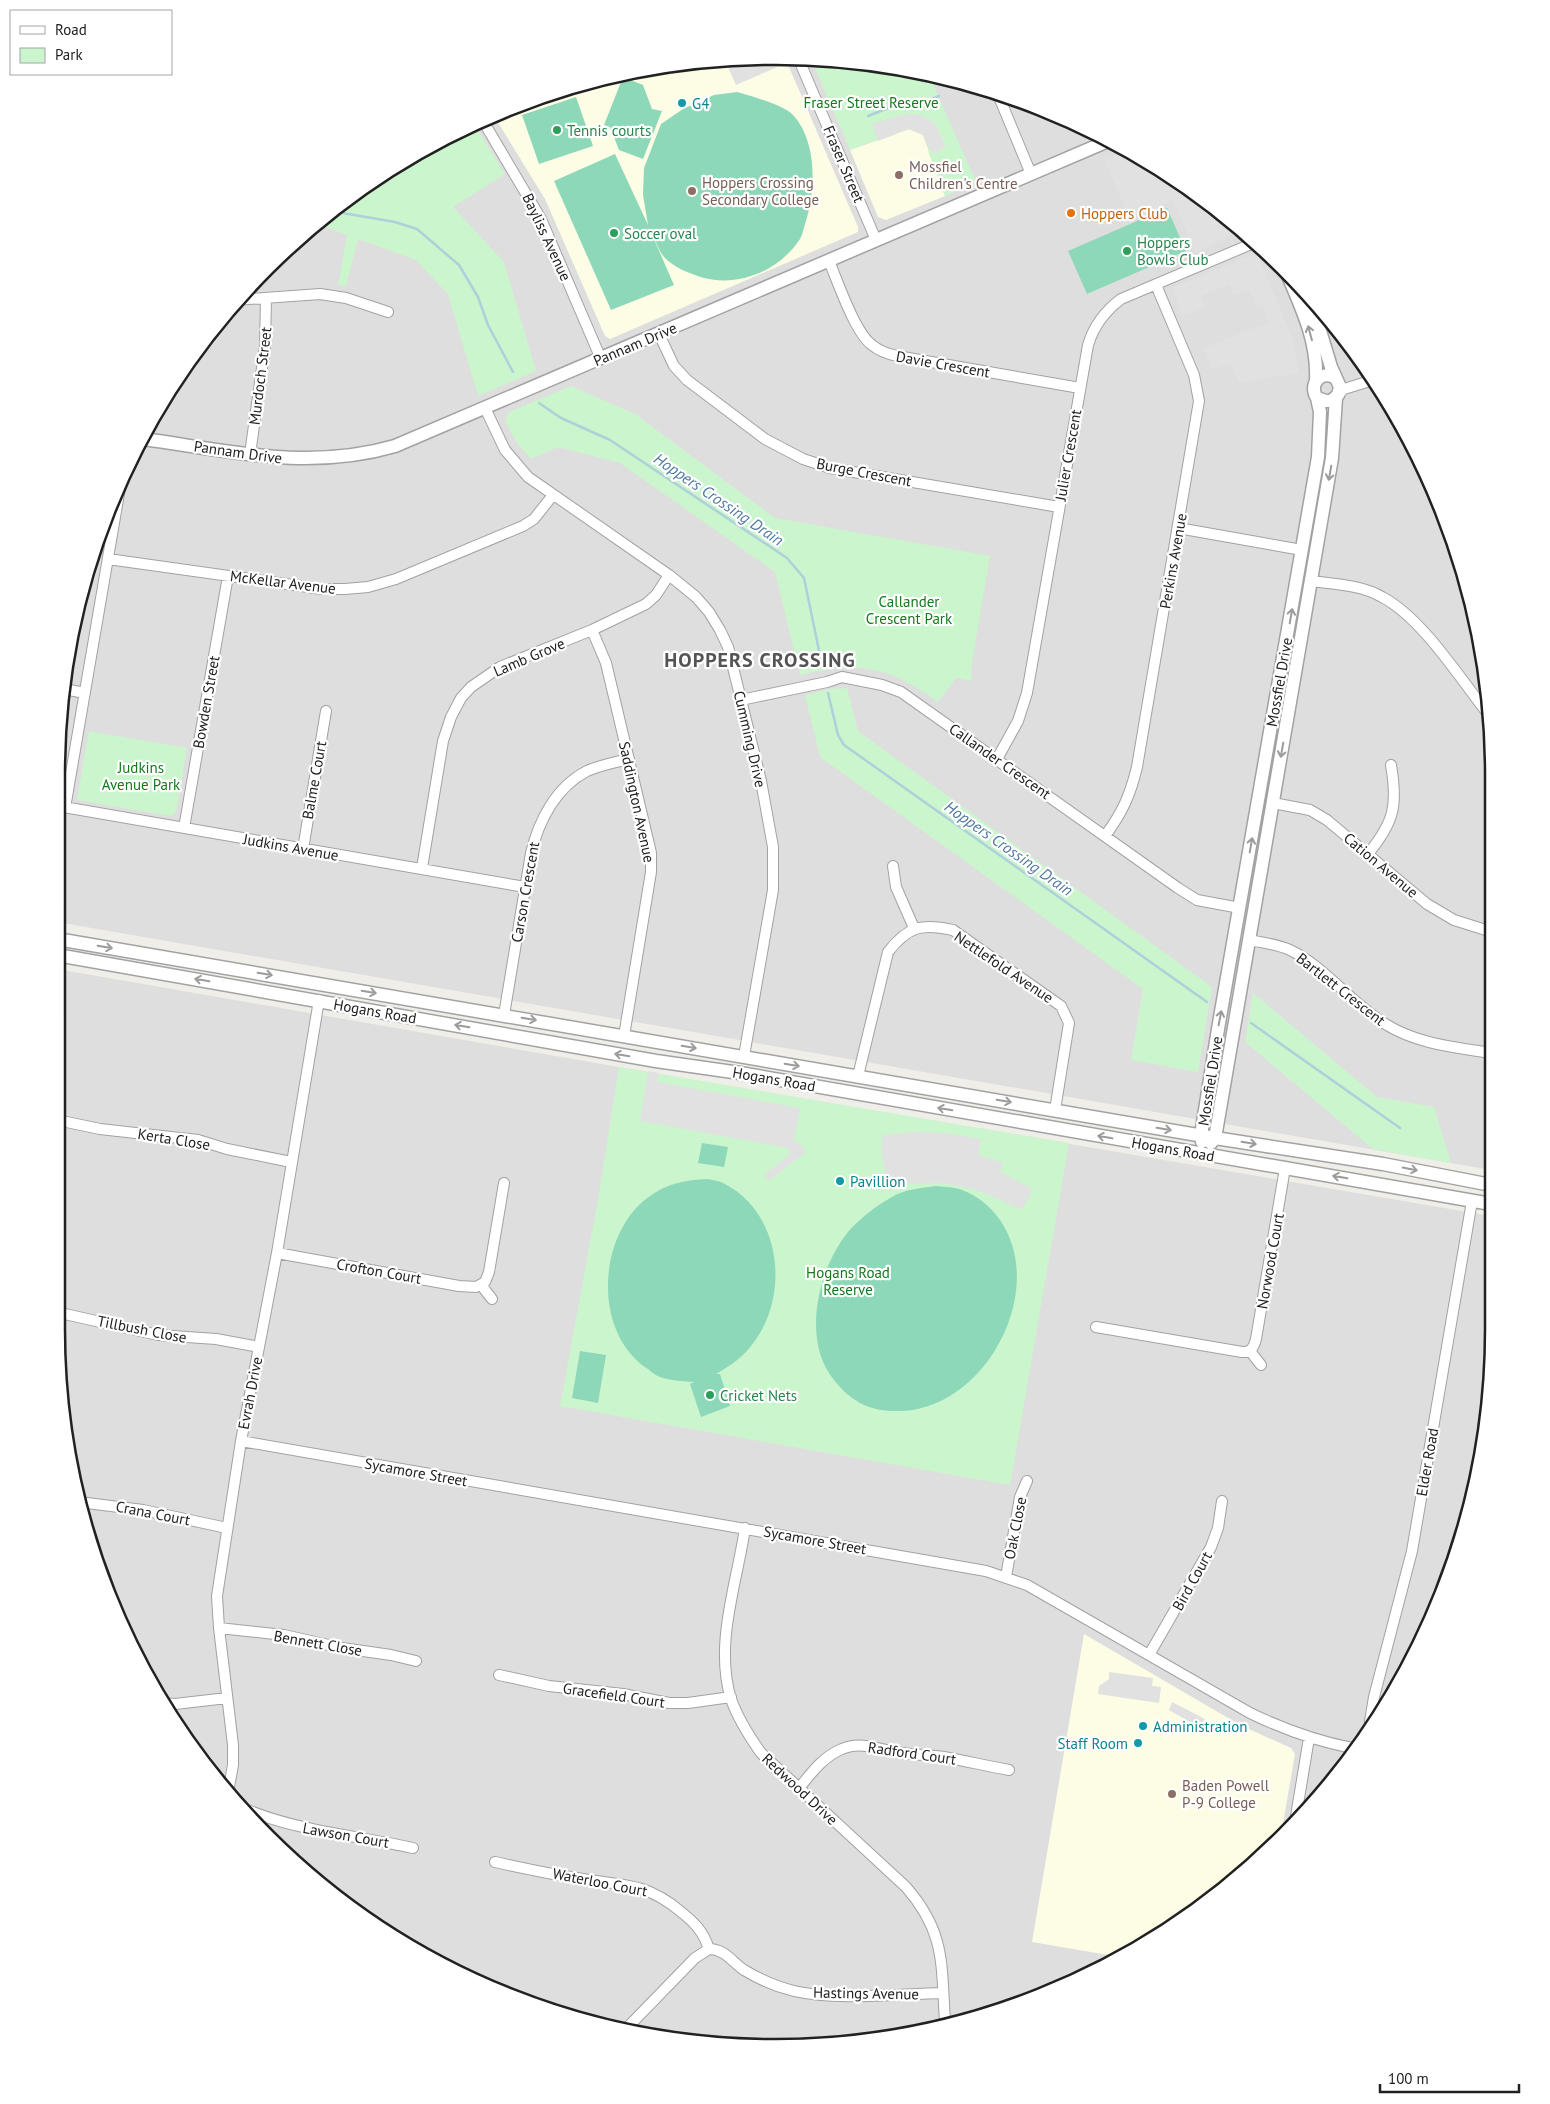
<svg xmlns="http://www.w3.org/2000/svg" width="1550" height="2104" font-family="'PT Sans',sans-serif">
<rect width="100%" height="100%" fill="#f0eee8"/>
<!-- residential -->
<path fill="#dfdede" d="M728 58 869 62 1006 94 1134 152 1249 234 1345 337 1439 500 1488 681 1491 1170 57 922 58 728 81 589 111 500 177 376 235 301 337 205 457 131 589 81Z
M57 969 619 1067 1491 1216 1492 1376 1469 1515 1419 1647 1316 1803 1213 1899 1050 1993 869 2042 775 2048 635 2034 457 1974 301 1869 177 1728 130 1647 81 1515 56 1329Z"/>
<!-- education -->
<path fill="#fdfce5" d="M728 58 786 60 858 227V232L610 339 605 336 545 199 494 116 589 81Z
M909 129 923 135 945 196 886 220 878 217 850 150Z
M1084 1634 1242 1726 1291 1748 1295 1754 1281 1835 1213 1899 1114 1956 1032 1942Z"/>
<!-- park -->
<path fill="#cbf5cd" d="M812 61 869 62 930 77 976 182 945 196 929 154 928 145 923 135 916 130 909 129 899 132 850 150Z
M474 124 505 174 453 207 504 262 536 371 478 396 448 294 416 260 358 239 346 286 338 285 347 235 323 226H315L337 205 457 131Z
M571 386 635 414 775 518 990 556 971 669 972 681 956 678 938 702C888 666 860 661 800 675L775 572 620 463 558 447 531 459 517 443 505 421 509 412Z
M847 688 858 731 1212 987 1198 1072 1131 1060 1143 989 820 757 805 695 830 689Z
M89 731 187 748 176 812 171 816 77 800Z
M1253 993 1377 1097 1434 1107 1451 1163 1373 1149 1245 1042Z
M619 1067 1069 1143 1010 1485 560 1406 598 1199Z"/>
<!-- pitch -->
<path fill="#8ed8ba" d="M623 77 643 85 652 109 662 111 643 159 619 150 610 127 604 125Z
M737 92C751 96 784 105 793 115 817 141 816 189 806 221 804 226 803 234 800 239 780 270 740 287 704 278 691 274 674 268 664 257 658 250 655 238 650 230L674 285 611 310 554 181 615 154 648 225 643 195 644 168 661 124 683 109 714 95Z
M576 97 593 146 539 164 522 115Z
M1167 208 1186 251 1087 294 1068 251Z
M702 1143 728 1147 724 1167 698 1163Z
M707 1179C713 1180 720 1181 725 1184 781 1213 790 1294 754 1342 744 1357 731 1365 716 1374H720L730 1406 701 1417 690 1384 694 1382C683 1381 671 1381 660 1377 656 1376 652 1372 648 1369 590 1332 597 1226 656 1192 673 1182 688 1180 707 1179Z
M936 1186C945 1187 955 1187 962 1190 978 1196 990 1206 1000 1220 1049 1291 984 1411 899 1411 871 1412 851 1402 834 1380 801 1340 818 1269 848 1232 860 1218 876 1206 892 1197 905 1189 922 1188 936 1186Z
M580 1351 606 1355 598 1403 572 1398Z"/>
<!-- parking -->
<path fill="#e1e1e1" d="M728 58 782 60 784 64 736 85 727 65 719 68 715 60Z
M905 114 920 115 934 122 946 147 933 154 923 135 909 129 878 141 872 124Z
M1127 149 1134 152 1243 230 1195 252 1173 200 1130 219 1104 159Z
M1257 253 1292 338 1299 373 1239 383 1230 363 1213 370 1204 348 1269 322 1262 304 1256 306 1249 289 1233 295 1229 285 1201 296 1206 307 1183 316 1172 288Z
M648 1071 659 1073 657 1082 800 1108 794 1140 800 1144 806 1152 768 1181 764 1175 789 1155 788 1148 640 1121Z
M916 1132 946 1133 981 1139 978 1155 1003 1163 1000 1172 1033 1189 1027 1201 1021 1210 997 1198 971 1188 940 1183 889 1184 885 1172 881 1151 883 1135Z
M1109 1672 1153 1678 1152 1686 1161 1687 1159 1703 1098 1694 1099 1686 1109 1679Z
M1172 1702 1205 1719 1200 1728 1169 1710Z"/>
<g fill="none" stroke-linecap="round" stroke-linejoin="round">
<!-- stream -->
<path stroke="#add0da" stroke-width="2.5" d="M932 99 939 96
M868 116 891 107 929 100
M331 211 395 222 417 229 459 265 478 297 488 325 513 372
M539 403 561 418 610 440 787 558 804 578 822 665
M828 693 838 735 844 745 1207 1002
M1251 1023 1400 1128"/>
<!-- minor casing -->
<g stroke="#a2a2a2" stroke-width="12">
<path id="minor" d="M799 60 876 240
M997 92 1031 174
M483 121 541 219 601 359
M829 261C838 282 855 333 872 345 879 351 888 354 897 356L1080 388
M236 300 320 294 346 298 388 312
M659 334 674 366 687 380 765 439 803 459 830 468 1059 507
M1338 395 1344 389 1370 381
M485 408 505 450 528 477 669 575 696 597 709 612 720 630 728 647 761 781 773 847V890L744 1056
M250 454 265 347 266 298
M1178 528 1302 550
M108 559 322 589H345L368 587 396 579 523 526 534 519 553 495
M1311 581C1334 584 1362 585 1382 597 1421 617 1460 678 1488 714
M592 630 606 663 651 853V872L624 1036
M64 689 85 693
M741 700 827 682 842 677 882 685 901 692 1178 888 1197 900 1240 908
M997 759 1018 721 1027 693 1088 345C1094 325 1105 311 1121 299L1256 242
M1273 803 1310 810 1327 820 1427 904 1454 920 1489 931
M58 806 525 887
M65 808 121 482
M184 828 228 576
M1105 836C1122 813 1130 796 1137 767L1199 401 1194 375 1156 285
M303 849 326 711
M1368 854C1394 822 1398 806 1391 765
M893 866 896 887 914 928
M422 868 443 741 451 717 461 698 471 687 500 667 592 630 646 604 656 595 669 575
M1249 940C1263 943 1277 944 1290 950 1324 966 1353 1005 1387 1025 1418 1044 1455 1047 1490 1053
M504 1015 531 853C539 820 556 787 587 771 600 765 615 762 629 759
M858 1076 888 952C908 926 922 923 953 930L1061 1006 1069 1023 1055 1110
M57 1120 100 1129 198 1140 227 1149 291 1162
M277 1253 459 1286 476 1287 485 1282 489 1272 504 1183
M481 1285 492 1299
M56 1312 158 1335 216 1339 259 1347
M1096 1327 1242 1352C1251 1353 1254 1347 1256 1339L1285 1168
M1250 1351 1261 1365
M241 1441 986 1571 1027 1585 1250 1713C1283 1729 1316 1741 1352 1748
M79 1502 143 1510 227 1528
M745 1528C737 1583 714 1644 731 1699 738 1719 749 1736 761 1753L906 1887C946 1933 941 1964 945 2021
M1006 1577 1020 1497 1027 1481
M219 1628 284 1635 342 1648 391 1655 416 1661
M1149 1655 1211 1547 1218 1528 1222 1501
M499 1675 549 1686 623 1694 669 1703H688L731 1697
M163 1703 175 1704 227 1698
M1370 1721 1374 1697 1412 1551 1472 1201
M229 1787 233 1765V1745L219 1628 217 1596 241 1441 277 1253 319 1000
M800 1787C812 1772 824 1756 842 1749 862 1740 883 1751 902 1753 916 1755 930 1755 944 1757 966 1761 987 1766 1009 1770
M250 1811C303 1832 359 1836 413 1848
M1295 1822 1309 1738
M495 1862C522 1868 549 1874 577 1878 621 1886 644 1881 680 1911 695 1923 703 1931 709 1949
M625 2030 695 1958 709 1949C725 1949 732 1962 744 1970 759 1979 777 1987 794 1991 838 2001 896 1994 943 1993"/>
</g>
<!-- tertiary casing -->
<g stroke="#a2a2a2" stroke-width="15">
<path id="tertiary" d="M1288 276C1303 311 1318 343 1316 381
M1311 301 1331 367 1340 387 1338 395 1331 401H1326L1317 398C1308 384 1321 369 1336 378
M144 439C230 451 309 471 395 446L1108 141
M57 939 1215 1138 1383 1164 1491 1185
M57 955 656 1061 740 1073 1491 1204
M1202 1142 1201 1135 1218 1029 1318 457 1320 412 1317 398
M1211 1143 1215 1138 1332 458 1336 398"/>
</g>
<!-- minor -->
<use href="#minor" stroke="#fff" stroke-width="10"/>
<!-- tertiary -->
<use href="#tertiary" stroke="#fff" stroke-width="12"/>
</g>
<!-- one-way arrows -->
<defs><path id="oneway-shaft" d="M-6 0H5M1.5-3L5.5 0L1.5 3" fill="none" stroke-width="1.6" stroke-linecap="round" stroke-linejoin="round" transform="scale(1.25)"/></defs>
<g stroke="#9b9b9b">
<use href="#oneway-shaft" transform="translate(1310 333) rotate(-105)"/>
<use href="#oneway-shaft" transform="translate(1330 473) rotate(100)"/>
<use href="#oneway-shaft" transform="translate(1291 616) rotate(-80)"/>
<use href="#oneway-shaft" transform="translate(1282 750) rotate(100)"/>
<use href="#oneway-shaft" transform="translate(1251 845) rotate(-80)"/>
<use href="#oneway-shaft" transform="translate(105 947) rotate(10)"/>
<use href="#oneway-shaft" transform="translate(265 974) rotate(10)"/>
<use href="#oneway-shaft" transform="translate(202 980) rotate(-170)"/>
<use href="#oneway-shaft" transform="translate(369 992) rotate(10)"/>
<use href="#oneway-shaft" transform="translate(1220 1018) rotate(-79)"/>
<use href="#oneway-shaft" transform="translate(529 1019) rotate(10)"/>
<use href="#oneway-shaft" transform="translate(462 1026) rotate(-170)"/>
<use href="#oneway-shaft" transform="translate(689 1047) rotate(9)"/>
<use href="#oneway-shaft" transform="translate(622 1055) rotate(-170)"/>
<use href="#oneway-shaft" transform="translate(792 1065) rotate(10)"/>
<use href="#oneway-shaft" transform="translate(1004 1101) rotate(10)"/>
<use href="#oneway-shaft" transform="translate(945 1109) rotate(-170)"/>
<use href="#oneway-shaft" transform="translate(1164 1129) rotate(10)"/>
<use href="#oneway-shaft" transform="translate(1105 1137) rotate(-170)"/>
<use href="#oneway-shaft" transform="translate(1249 1143) rotate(9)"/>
<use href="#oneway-shaft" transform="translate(1410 1169) rotate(11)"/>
<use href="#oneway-shaft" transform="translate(1340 1177) rotate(-170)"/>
</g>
<!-- markers -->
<g fill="#0f9aa8" stroke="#fff" stroke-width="2">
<circle cx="682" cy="103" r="5"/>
<circle cx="840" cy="1181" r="5"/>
<circle cx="1143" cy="1726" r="5"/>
<circle cx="1138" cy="1743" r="5"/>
</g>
<g fill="#2e9e5b" stroke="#fff" stroke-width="2">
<circle cx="557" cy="130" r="5"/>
<circle cx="614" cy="233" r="5"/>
<circle cx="1127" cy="251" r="5"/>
<circle cx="710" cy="1395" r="5"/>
</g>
<g fill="#8d6e63" stroke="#fff" stroke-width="2">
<circle cx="899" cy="175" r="5"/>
<circle cx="692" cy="191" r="5"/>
<circle cx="1172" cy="1794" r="5"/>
</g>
<circle fill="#e8710a" stroke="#fff" stroke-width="2" cx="1071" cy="213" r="5"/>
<g text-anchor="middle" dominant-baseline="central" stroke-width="4.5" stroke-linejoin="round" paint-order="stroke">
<!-- park labels -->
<g font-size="15" fill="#16781d" stroke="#fff">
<text x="871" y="102">Fraser Street Reserve</text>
<text x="909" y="601">Callander<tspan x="909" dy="17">Crescent Park</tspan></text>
<text x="141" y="767">Judkins<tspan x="141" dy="17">Avenue Park</tspan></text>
<text x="848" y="1272">Hogans Road<tspan x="848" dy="17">Reserve</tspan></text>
</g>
<!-- culture labels -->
<g font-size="15" fill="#0d838f" stroke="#fff" text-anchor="start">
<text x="692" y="103">G4</text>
<text x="850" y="1181">Pavillion</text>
<text x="1153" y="1726">Administration</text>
<text x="1128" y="1743" text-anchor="end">Staff Room</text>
</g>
<!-- leisure labels -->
<g font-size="15" fill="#27864d" stroke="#fff" text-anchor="start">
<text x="567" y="130">Tennis courts</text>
<text x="624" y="233">Soccer oval</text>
<text x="1137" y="242">Hoppers<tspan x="1137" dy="17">Bowls Club</tspan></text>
<text x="720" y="1395">Cricket Nets</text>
</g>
<!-- street labels -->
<g font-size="15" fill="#212121" stroke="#fff">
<text transform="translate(844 164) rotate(67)">Fraser Street</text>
<text transform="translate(547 237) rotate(65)">Bayliss Avenue</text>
<text transform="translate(635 344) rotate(-23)">Pannam Drive</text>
<text transform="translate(943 364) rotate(10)">Davie Crescent</text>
<text transform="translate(260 376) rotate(-83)">Murdoch Street</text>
<text transform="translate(238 452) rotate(8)">Pannam Drive</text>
<text transform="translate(1068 455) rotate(-80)">Julier Crescent</text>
<text transform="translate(864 472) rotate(11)">Burge Crescent</text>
<text transform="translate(1173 561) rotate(-80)">Perkins Avenue</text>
<text transform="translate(283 582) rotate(7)">McKellar Avenue</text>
<text transform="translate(529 657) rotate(-23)">Lamb Grove</text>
<text transform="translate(1279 682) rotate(-80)">Mossfiel Drive</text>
<text transform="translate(206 702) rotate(-80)">Bowden Street</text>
<text transform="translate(750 739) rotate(77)">Cumming Drive</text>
<text transform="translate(1000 761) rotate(35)">Callander Crescent</text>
<text transform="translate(314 780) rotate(-80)">Balme Court</text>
<text transform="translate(637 802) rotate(78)">Saddington Avenue</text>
<text transform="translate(291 847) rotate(10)">Judkins Avenue</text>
<text transform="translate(1381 865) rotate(40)">Cation Avenue</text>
<text transform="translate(525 892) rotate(-80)">Carson Crescent</text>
<text transform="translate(1004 967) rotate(34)">Nettlefold Avenue</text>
<text transform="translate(1341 989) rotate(38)">Bartlett Crescent</text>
<text transform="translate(375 1011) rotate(10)">Hogans Road</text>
<text transform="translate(774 1079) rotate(10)">Hogans Road</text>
<text transform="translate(1210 1081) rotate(-81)">Mossfiel Drive</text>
<text transform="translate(174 1139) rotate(9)">Kerta Close</text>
<text transform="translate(1173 1149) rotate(10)">Hogans Road</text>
<text transform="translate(1270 1261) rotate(-80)">Norwood Court</text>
<text transform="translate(379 1271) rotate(10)">Crofton Court</text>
<text transform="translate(142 1329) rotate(11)">Tillbush Close</text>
<text transform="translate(250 1393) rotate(-79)">Evrah Drive</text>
<text transform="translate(1427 1462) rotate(-80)">Elder Road</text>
<text transform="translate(416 1472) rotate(10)">Sycamore Street</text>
<text transform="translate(153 1513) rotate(11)">Crana Court</text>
<text transform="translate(1015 1528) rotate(-79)">Oak Close</text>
<text transform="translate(815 1540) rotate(10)">Sycamore Street</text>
<text transform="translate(1192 1581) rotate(-61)">Bird Court</text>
<text transform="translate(318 1643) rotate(10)">Bennett Close</text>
<text transform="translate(614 1695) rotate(8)">Gracefield Court</text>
<text transform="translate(912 1753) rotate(8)">Radford Court</text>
<text transform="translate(800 1789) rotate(43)">Redwood Drive</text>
<text transform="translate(346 1835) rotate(10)">Lawson Court</text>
<text transform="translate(600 1882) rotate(11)">Waterloo Court</text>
<text transform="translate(866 1993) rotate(1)">Hastings Avenue</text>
</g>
<!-- education labels -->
<g font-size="15" fill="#785e54" stroke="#fff" text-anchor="start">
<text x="909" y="166">Mossfiel<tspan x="909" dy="17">Children's Centre</tspan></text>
<text x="702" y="182">Hoppers Crossing<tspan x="702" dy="17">Secondary College</tspan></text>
<text x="1182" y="1785">Baden Powell<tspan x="1182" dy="17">P-9 College</tspan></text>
</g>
<!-- food labels -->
<g font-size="15" fill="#c56008" stroke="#fff" text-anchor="start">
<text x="1081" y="213">Hoppers Club</text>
</g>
<!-- water labels -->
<g font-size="16" font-style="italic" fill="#527aa1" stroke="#fff">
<text transform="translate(719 499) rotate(34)">Hoppers Crossing Drain</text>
<text transform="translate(1009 848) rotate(35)">Hoppers Crossing Drain</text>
</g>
<!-- district labels -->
<g font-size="20" font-weight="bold" letter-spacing="1" fill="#545454" stroke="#fff">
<text x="760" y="660">HOPPERS CROSSING</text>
</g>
</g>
<!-- crop -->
<path d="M0 0H1550V2104H0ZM775 65H775A710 710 0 0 1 1485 775V1329A710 710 0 0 1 775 2039H775A710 710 0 0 1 65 1329V775A710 710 0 0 1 775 65Z" fill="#fff" fill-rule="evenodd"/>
<path fill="none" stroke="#212121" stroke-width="2.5" d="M775 65H775A710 710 0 0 1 1485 775V1329A710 710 0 0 1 775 2039H775A710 710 0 0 1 65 1329V775A710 710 0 0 1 775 65Z"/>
<!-- legend -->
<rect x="10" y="10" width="162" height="65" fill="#ffffff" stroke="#a6a6a6"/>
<rect x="20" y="26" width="25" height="8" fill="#ffffff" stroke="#a6a6a6"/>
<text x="55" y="35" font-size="15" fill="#212121">Road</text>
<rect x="20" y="48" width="25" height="15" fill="#cbf5cd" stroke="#a6a6a6"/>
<text x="55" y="60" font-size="15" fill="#212121">Park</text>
<!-- scale -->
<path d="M1380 2084v8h139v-8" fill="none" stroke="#212121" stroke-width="2.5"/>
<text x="1388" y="2084" font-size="15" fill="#212121" stroke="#ffffff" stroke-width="4" paint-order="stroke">100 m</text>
</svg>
